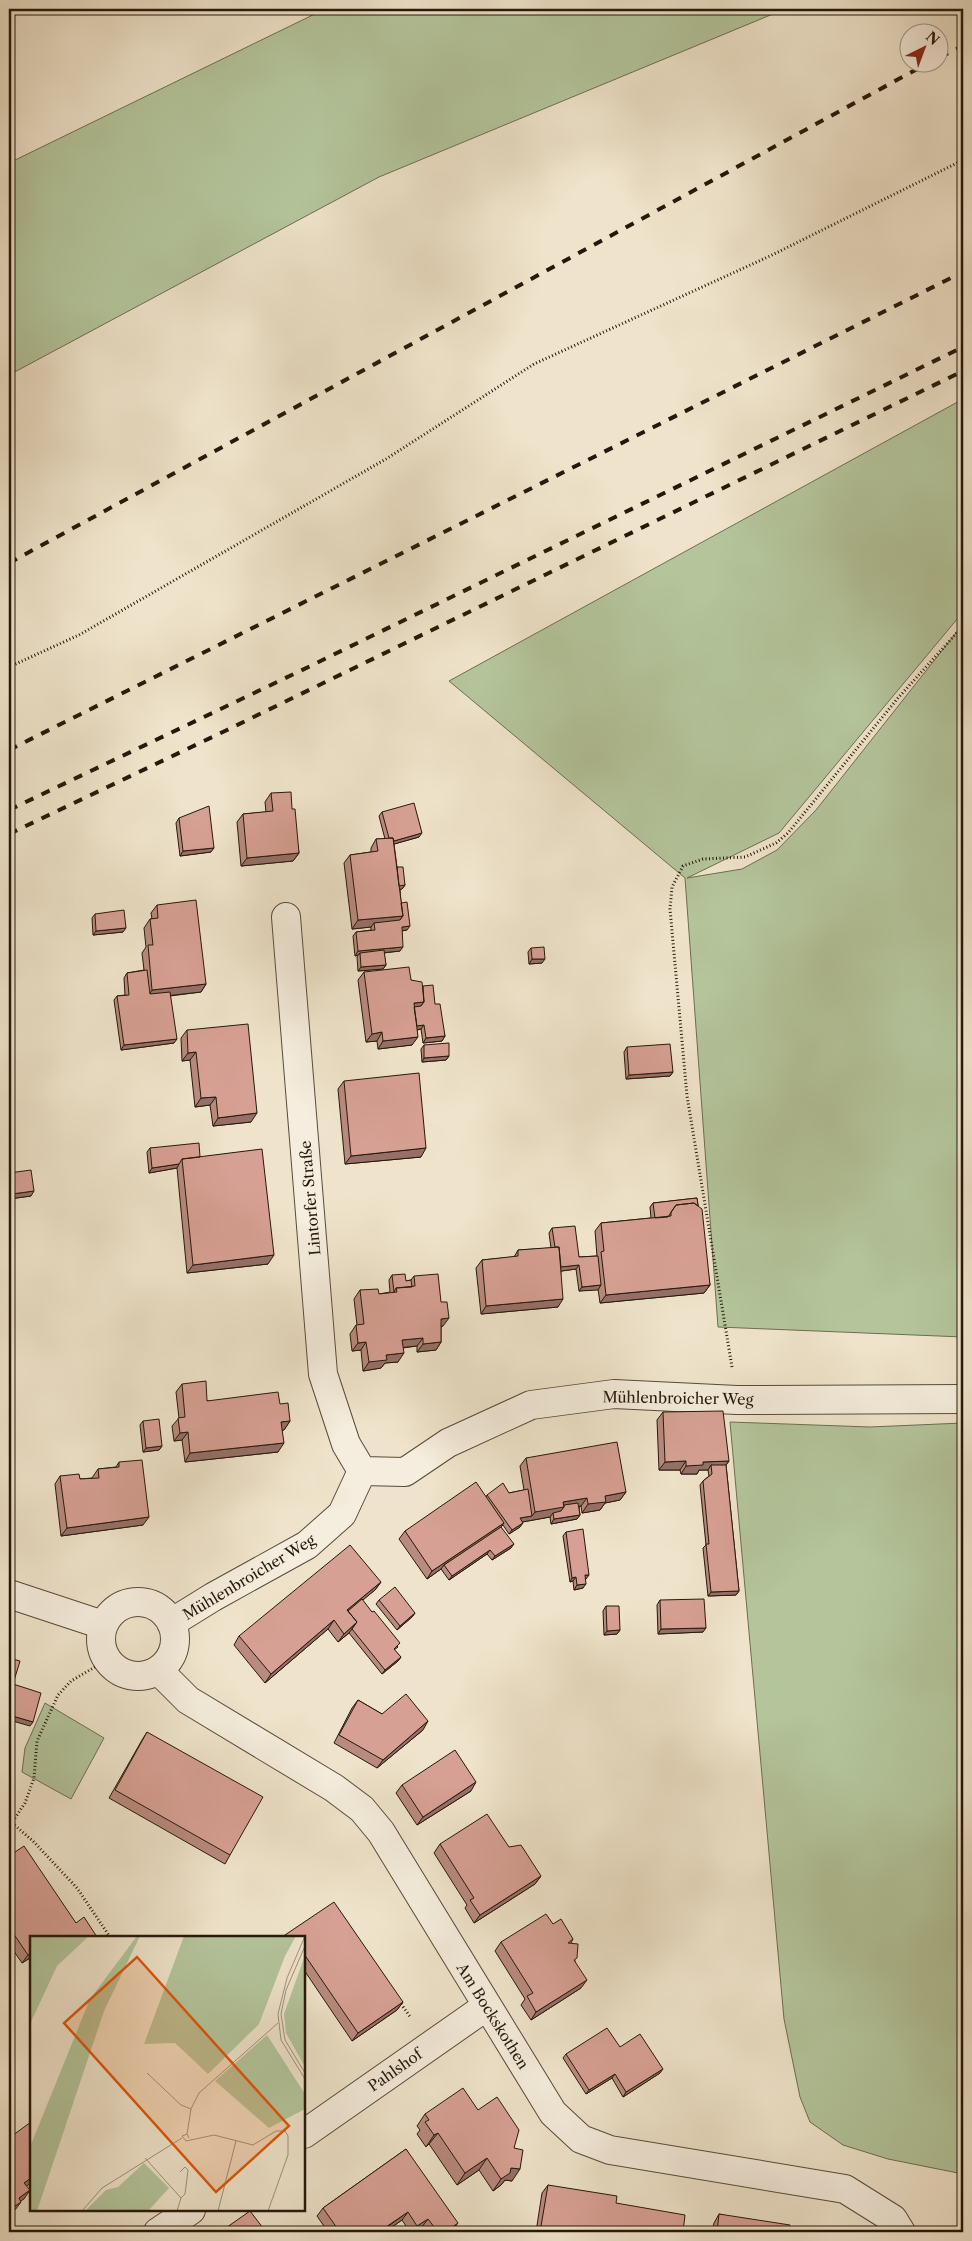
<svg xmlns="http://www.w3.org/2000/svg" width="972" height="2241" font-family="'Libre Caslon Text',serif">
<rect width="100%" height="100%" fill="#efe4cb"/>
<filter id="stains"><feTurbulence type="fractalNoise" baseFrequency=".004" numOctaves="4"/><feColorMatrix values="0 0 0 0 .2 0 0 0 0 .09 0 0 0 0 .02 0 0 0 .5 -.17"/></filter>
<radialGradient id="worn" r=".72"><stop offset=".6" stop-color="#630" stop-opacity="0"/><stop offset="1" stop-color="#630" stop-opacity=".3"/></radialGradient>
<!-- green -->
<path fill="#b4c59c" stroke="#6c6e53" d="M325 9H785L379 177 9 375V163Z
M963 399V612L779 833 687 878 742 869 777 850 816 810 963 624V1337L718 1327 685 878 449 681Z
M730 1422 870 1427 963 1423V2174L888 2159 843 2145 810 2122 800 2097 784 2019Z
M45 1703 104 1738 71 1799 22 1772 25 1748Z"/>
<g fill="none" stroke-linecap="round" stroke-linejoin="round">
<!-- minor casing -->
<g stroke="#584b3a" stroke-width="30">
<path id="minor" d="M286 917 323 1374 346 1444 362 1471
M9 1594 103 1625
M101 1639a37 37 0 1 1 74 0a37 37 0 1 1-74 0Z
M171 1623 213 1597 307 1545 342 1514 362 1471 405 1472 448 1443 531 1405 614 1394 737 1400 963 1399
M158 1670 188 1700 334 1788 362 1809 381 1832 553 2113 581 2139 610 2150 845 2189 893 2219 901 2232
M304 2134 487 2006
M158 2232 191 2210"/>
</g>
<!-- path -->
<path stroke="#25180a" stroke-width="3" stroke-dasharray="1 2.5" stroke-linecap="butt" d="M9 667 79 635 386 459 534 364 770 256 963 160
M732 1367 687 1096 670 909 672 887 683 866 703 859 745 857 776 843 788 833 898 698 963 626
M12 1823 33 1841 77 1888 110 1937
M9 1827 25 1803 34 1778 37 1741 58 1695 71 1681 107 1660
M399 2001 411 2018
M947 2232 963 2225"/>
<!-- minor -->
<use href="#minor" stroke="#f5eddd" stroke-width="28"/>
<!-- rail -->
<path stroke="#25180a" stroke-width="4" stroke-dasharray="9 9" stroke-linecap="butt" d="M940 57 963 46
M9 563 930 62
M9 750 963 272
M9 810 296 673 963 347
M9 834 227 730 963 371"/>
</g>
<!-- wall -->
<path fill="#b98a7f" stroke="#25180a" d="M271 793 292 809 299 853 293 861 241 866 237 822 243 814 266 812 265 802Z
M382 812 419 837 394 844 397 867 405 885 402 889H400L401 903 407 930 402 931 400 951 384 953 386 965 383 969 358 971 357 957 358 955 355 956 353 936 356 932 371 930V927L352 929 344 863 350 855 371 852V848L376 839H385L379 816Z
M179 818 211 852 180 856 176 823Z
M157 905 206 984 201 992 170 996 174 1043 121 1050 114 1000 117 996 125 995 124 978 127 973 144 970 142 953 146 947 144 928 150 919H152L151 913Z
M95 914 123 932 93 935 92 918Z
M531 948 542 963 529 964 528 952Z
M364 972 411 980 423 986 435 1004 445 1036 442 1041 423 1043 421 1029 417 1030 412 1045 378 1049 377 1041 366 1042 358 980Z
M187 1030 251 1122 213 1126 210 1105 195 1107 190 1060 182 1061 181 1038Z
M424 1045 449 1056 446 1060 422 1062 421 1049Z
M627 1047 673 1072 670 1076 626 1079 624 1052Z
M344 1081 421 1157 345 1164 338 1089Z
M150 1148 200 1157 268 1264 187 1273 177 1168 149 1173 147 1152Z
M9 1173 31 1196 9 1199Z
M697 1198 710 1285 704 1293 600 1303 598 1289 579 1291 576 1269 561 1271 558 1307 481 1314 476 1268 482 1260 514 1257 518 1250 551 1248 549 1233 552 1228 579 1257 597 1256 595 1231 601 1223 651 1218 650 1207 653 1203Z
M392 1275 406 1281 411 1280 414 1276 443 1326 441 1327V1342L436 1350 417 1352V1346L403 1348 398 1362 385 1363 381 1368 363 1371 361 1350 352 1351 350 1334 356 1325H357L354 1299 360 1290 379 1294 390 1292 389 1280Z
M182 1384 207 1401 280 1404 290 1421 284 1430H282L278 1452 185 1462 182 1440 174 1441 172 1426 179 1418 176 1392Z
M663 1412 729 1461 726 1465 739 1591 736 1595 708 1596 703 1548 706 1545 700 1485 703 1481 709 1476 708 1470H699L697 1474H681L680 1470H659L657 1420Z
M143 1421 162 1446 159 1450 143 1452 140 1425Z
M526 1458 626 1492 620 1500 605 1503 600 1510 582 1513 581 1506 579 1507 580 1515 577 1519 551 1524 550 1517 522 1522 520 1527 509 1534 503 1525 501 1527 511 1548 492 1560 487 1554 449 1580 441 1569 427 1579 399 1539 405 1531 486 1497 487 1495 509 1493 524 1490 520 1466Z
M119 1462 143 1525 61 1536 55 1484 60 1476 80 1479 92 1478 98 1469 116 1467Z
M566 1532 586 1579H585L583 1588 574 1590 573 1581 570 1582 563 1536Z
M381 1582 375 1590 362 1600 398 1647 394 1650 401 1657 398 1661 382 1674 349 1633 338 1642 328 1629 265 1683 234 1645 239 1636Z
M379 1600 415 1613 412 1617 397 1630 376 1604Z
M660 1600 703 1632 658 1634 657 1605Z
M606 1606 620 1630 617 1634 604 1635 603 1611Z
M358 1700 382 1714 423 1730 377 1768 334 1743 352 1708Z
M147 1732 230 1855 225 1864 109 1798 142 1740Z
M402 1785 471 1791 417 1825 396 1793Z
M440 1844 509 1847 541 1876 535 1884 474 1923 465 1908 467 1905 434 1853Z
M9 1856 76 1923 97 1937H31V1960L30 1958 22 1963 9 1944Z
M553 1924 573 1939 571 1943 581 1988 531 2020 521 2005 525 1999 495 1951 501 1942Z
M304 1937 403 2002 397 2010 352 2041 304 1970Z
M620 2047 660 2073 623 2097 612 2078 586 2094 563 2058 566 2054Z
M478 2110 514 2148 512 2181 505 2180 501 2185 493 2191 479 2170 457 2185 429 2144 426 2147 417 2134 420 2130 417 2126 425 2114Z
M406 2149 453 2231 451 2232H426L422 2227 414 2232H410L402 2220 385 2232H328L317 2216 323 2208Z
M548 2185 683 2232H536L542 2193Z
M719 2214 789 2232H712L714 2223Z"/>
<!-- shaded-wall -->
<path fill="#967068" stroke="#25180a" d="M422 833 419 837 387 846 390 842Z
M214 848 211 852 180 856 183 851Z
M299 853 293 861 241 866 247 858Z
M405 885 402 889 393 890 396 886Z
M403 916 397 924 374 923 371 927 352 929 358 920Z
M410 926 407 930 399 931 402 927Z
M126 928 123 932 93 935 96 931Z
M403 947 400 951 360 955V953L358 955 355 956 358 951Z
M532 959H545L542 963 529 964Z
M386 965 383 969 358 971 361 967Z
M206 984 201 992 147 998 152 990Z
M424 1002 418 1010 411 1011 414 1003Z
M424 1025 421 1029 410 1031 413 1026Z
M382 1032 377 1041 366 1042 372 1034Z
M445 1036 442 1041 423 1043 426 1038Z
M418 1037 412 1045 378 1049 383 1041Z
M177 1039 174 1043 121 1050 124 1045Z
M196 1052 190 1060 182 1061 188 1053Z
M449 1056 446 1060 422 1062 424 1058Z
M673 1072 670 1076 626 1079 629 1075Z
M216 1097 210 1105 195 1107 201 1098Z
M257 1113 251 1122 213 1126 218 1118Z
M426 1148 421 1157 345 1164 351 1156Z
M179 1164 177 1168 149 1173 152 1168Z
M34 1191 31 1196 9 1199 12 1194Z
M274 1255 268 1264 187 1273 193 1265Z
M579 1265 576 1269 555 1272 558 1267Z
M601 1285 598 1290 579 1291 582 1287Z
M710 1285 704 1293 600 1303 606 1295Z
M563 1299 558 1307 481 1314 486 1306Z
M449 1318 443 1326 435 1327 441 1319Z
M423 1338 417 1346 397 1348 402 1340Z
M366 1342 361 1350 352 1351 358 1343Z
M441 1342 436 1350 417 1352 423 1344Z
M404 1353 398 1362 385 1363 381 1368 363 1371 369 1362 386 1355Z
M290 1421 284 1430 276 1431 281 1422Z
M188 1432 182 1440 174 1441 180 1433Z
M284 1443 278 1452 185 1462 190 1453Z
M162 1446 159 1450 143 1452 146 1448Z
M686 1461 680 1470H659L665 1462Z
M729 1461 723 1469 711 1465 708 1470H699L697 1474H681L686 1466 703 1462Z
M626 1492 620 1500 605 1503 600 1510 582 1513 588 1504 605 1496Z
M587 1498 581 1506 563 1509 558 1516 553 1513 550 1517 517 1523 520 1518 532 1516 535 1512 563 1502Z
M580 1515 577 1519 551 1524 554 1519Z
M149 1517 143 1525 61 1536 67 1528Z
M504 1523 498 1531 444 1565 441 1569 427 1579 432 1571Z
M523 1523 520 1527 509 1534 512 1530Z
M514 1544 511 1548 492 1560 495 1556Z
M490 1550 487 1554 449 1580 452 1576Z
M585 1575H589L586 1579 582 1580Z
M576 1577 573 1581 570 1582 572 1578Z
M381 1582 375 1590 345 1615 347 1610Z
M586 1584 583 1588 574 1590 577 1585Z
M739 1591 736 1595 708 1596 711 1592Z
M415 1613 412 1617 397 1630 400 1626Z
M334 1620 328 1629 265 1683 271 1674Z
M357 1622 349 1633 338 1642 344 1634Z
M706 1628 703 1632 658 1634 661 1629Z
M620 1630 617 1634 604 1635 607 1631Z
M401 1657 398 1661 382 1674 385 1670Z
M9 1715 33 1722 30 1726 9 1720Z
M428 1721 423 1730 377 1768 383 1760Z
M476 1782 471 1791 417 1825 423 1817Z
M541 1876 535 1884 474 1923 480 1915Z
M31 1953V1956L30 1958 22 1963 28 1955Z
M587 1980 581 1988 531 2020 536 2012Z
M403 2002 397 2010 352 2041 358 2033Z
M663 2069 660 2073 623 2097 626 2092Z
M615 2074 612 2078 586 2094 589 2090Z
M438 2133 429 2144 426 2147 434 2135Z
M487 2158 479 2170 457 2185 465 2173Z
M511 2168 520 2169 512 2181 505 2180 501 2185 493 2191 501 2179Z
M31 2178V2183L18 2192 24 2183Z
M30 2190 24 2199 13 2206 19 2198Z
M21 2202 15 2210 9 2214V2210Z
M408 2212 402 2220 385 2232H380Z
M428 2219 422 2227 414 2232H413L417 2226Z
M458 2223 451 2232H445Z"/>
<!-- building -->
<path fill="#d7a094" stroke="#25180a" d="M291 792 292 809H295L299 853 247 858 243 814 273 811 271 793Z
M414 803 422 833 394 841 393 838H389L382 812Z
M209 806 214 848 183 851 179 818Z
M393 838 403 916 358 920 350 855 378 851 376 839Z
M397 867H403L405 885 399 886Z
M196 900 206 984 152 990 148 945H153L150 919 158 918 157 905Z
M407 902 410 926 402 927 403 947 358 951 356 932 375 930 374 923 400 920 403 916 401 903Z
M124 910 126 928 96 931 95 914Z
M544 947 545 959H532L531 948Z
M384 950 386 965 361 967 360 953Z
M409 967 411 980 422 982 424 1002 414 1003 418 1037 383 1041 382 1032 372 1034 364 972Z
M147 970 150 994 170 992 177 1039 124 1045 117 996 129 995 127 973Z
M433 985 435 1004H440L445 1036 426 1038 424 1025 417 1026 414 1007 421 1006 424 1002 423 986Z
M248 1024 257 1113 218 1118 216 1097 201 1098 196 1052 188 1053 187 1030Z
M449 1043V1056L424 1058V1045Z
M670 1044 673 1072 629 1075 627 1047Z
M419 1073 426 1148 351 1156 344 1081Z
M199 1143 200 1157 182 1159 179 1164 152 1168 150 1148Z
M262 1149 274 1255 193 1265 182 1159Z
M31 1170 34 1191 12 1194 9 1173Z
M697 1198 698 1206 694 1203 676 1205 668 1217 655 1218 653 1203Z
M694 1203 702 1209 710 1285 606 1295 601 1252 604 1251 601 1223 671 1216V1212L676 1205Z
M575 1226 579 1257 598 1256 601 1285 582 1287 579 1265 561 1267 559 1247H555L552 1228Z
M559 1247 563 1299 486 1306 482 1260 518 1256V1250Z
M405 1274 406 1281 411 1280 412 1287 396 1288 394 1292 392 1275Z
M438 1274 441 1302H447L449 1318 441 1319V1342L423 1344V1338L402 1340 404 1353 386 1355 387 1360 369 1362 366 1342 358 1343 356 1325 364 1324 360 1290 378 1289 379 1294 397 1292 396 1288 415 1286 414 1276Z
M206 1381 207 1401 278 1392 280 1404 288 1403 290 1421 281 1422 284 1443 190 1453 188 1432 180 1433 178 1418 185 1417 182 1384Z
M723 1411 729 1461 703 1462V1465L686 1466V1461L665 1462 663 1412Z
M159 1419 162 1446 146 1448 143 1421Z
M617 1442 626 1492 605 1496 606 1502 588 1504 587 1498 563 1502 564 1507 535 1512 526 1458Z
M142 1460 149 1517 67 1528 60 1476 79 1474 80 1479 99 1478 98 1469 119 1467V1462Z
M711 1465H726L739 1591 711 1592 706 1544H709L703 1481 712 1474Z
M476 1482 504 1523 432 1571 405 1531Z
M503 1483 509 1493 528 1489 532 1516 520 1518 523 1523 512 1530 487 1495Z
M578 1503 580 1515 554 1519 553 1513 561 1511 564 1507V1505Z
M501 1527 514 1544 495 1556 490 1550 452 1576 444 1565Z
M583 1529 589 1575H585L586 1584 577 1585 576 1577 572 1578 566 1532Z
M350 1545 381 1582 347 1610 357 1622 344 1634 334 1620 271 1674 239 1636Z
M395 1587 415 1613 400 1626 379 1600Z
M362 1599 372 1612 374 1611 400 1643 394 1649 401 1657 385 1670 352 1629 357 1622 348 1611Z
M704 1599 706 1628 661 1629 660 1600Z
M606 1606H619L620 1630 607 1631Z
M9 1658 20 1661 9 1697Z
M13 1684 41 1693 33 1722 9 1715V1697Z
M406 1694 428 1721 383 1760 339 1735 358 1700 382 1714Z
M147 1732 263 1797 230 1855 115 1790Z
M455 1750 476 1782 423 1817 402 1785Z
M487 1814 509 1847 521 1845 541 1876 480 1915 470 1900 474 1898 440 1844Z
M24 1846 76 1923 84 1917 97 1937H31V1953L28 1955 9 1927V1856Z
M334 1902 403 2002 358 2033 304 1954V1937H282Z
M546 1914 553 1924 561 1919 573 1939 568 1943 578 1944 577 1958 574 1960 587 1980 536 2012 527 1996 533 1993 501 1942Z
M607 2028 620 2047 640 2034 663 2069 626 2092 615 2074 589 2090 566 2054Z
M463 2088 478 2110 497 2097 519 2130 514 2148 523 2150 520 2169 511 2168 510 2173 501 2179 487 2158 465 2173 438 2133 434 2135 425 2122 429 2120 425 2114Z
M31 2122V2178L24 2183 30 2190 19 2198 21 2202 9 2210V2138Z
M406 2149 458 2223 445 2232H438L428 2219 417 2226 408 2212 380 2231 381 2232H330L337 2228 323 2208Z
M548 2185 617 2196 616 2203 685 2215 683 2232H540Z
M250 2211 266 2232H220Z
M719 2214 790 2225 789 2232H717Z"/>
<g text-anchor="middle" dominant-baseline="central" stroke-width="4.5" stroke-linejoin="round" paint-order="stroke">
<!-- street labels -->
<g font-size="15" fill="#25180a" stroke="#f5eddd">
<text transform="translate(310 1198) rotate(-95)">Lintorfer Straße</text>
<text transform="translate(678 1398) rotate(1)">Mühlenbroicher Weg</text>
<text transform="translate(249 1577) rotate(-31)">Mühlenbroicher Weg</text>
<text transform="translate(493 2016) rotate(58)">Am Bockskothen</text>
<text transform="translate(395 2070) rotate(-35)">Pahlshof</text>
</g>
</g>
<!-- overview -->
<g transform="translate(30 1936)">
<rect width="275" height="275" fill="#efe4cb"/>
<path d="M59 0 27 30 0 88V1ZM107 0H110L74 75 7 275H0V211L60 63ZM154 0H266L255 20 229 88 178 138 145 107 114 108ZM275 19V131L256 97 254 78ZM237 99 275 158V173L239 192 185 145ZM114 227 139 252 118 275H55L76 254 88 251Z" fill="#b4c59c"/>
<path fill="none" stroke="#9e927e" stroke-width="1" d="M275 0 257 42 248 78 251 104 275 143M275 10 256 54 251 78 255 104 275 137M117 137 151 169 161 173M157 198 161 173 169 157 248 87M159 202 157 198 152 200 156 205 184 199 223 209 246 195H255L258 200V219L238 275M115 222 151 262 147 275M150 236 155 231 158 234 155 258 151 262M52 275 72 252 152 202M188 275 206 205"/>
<path fill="#de560c" fill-opacity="0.15" stroke="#de560c" stroke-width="2.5" d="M107 21 259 190 186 256 34 87Z"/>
<rect width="275" height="275" fill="none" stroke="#25180a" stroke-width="2.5"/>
</g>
<!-- margin -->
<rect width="972" height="2241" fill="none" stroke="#efe4cb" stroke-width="30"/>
<rect x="10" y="10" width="952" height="2221" fill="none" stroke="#25180a" stroke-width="2.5"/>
<rect x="15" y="15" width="942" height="2211" fill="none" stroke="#25180a"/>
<!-- north arrow -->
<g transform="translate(924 48) rotate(42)"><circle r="24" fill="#f5eddd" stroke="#a29889"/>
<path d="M0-4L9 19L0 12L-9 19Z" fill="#8f2418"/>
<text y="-8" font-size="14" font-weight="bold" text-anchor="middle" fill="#25180a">N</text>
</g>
<rect width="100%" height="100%" filter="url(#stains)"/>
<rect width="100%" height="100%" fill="url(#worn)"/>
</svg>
